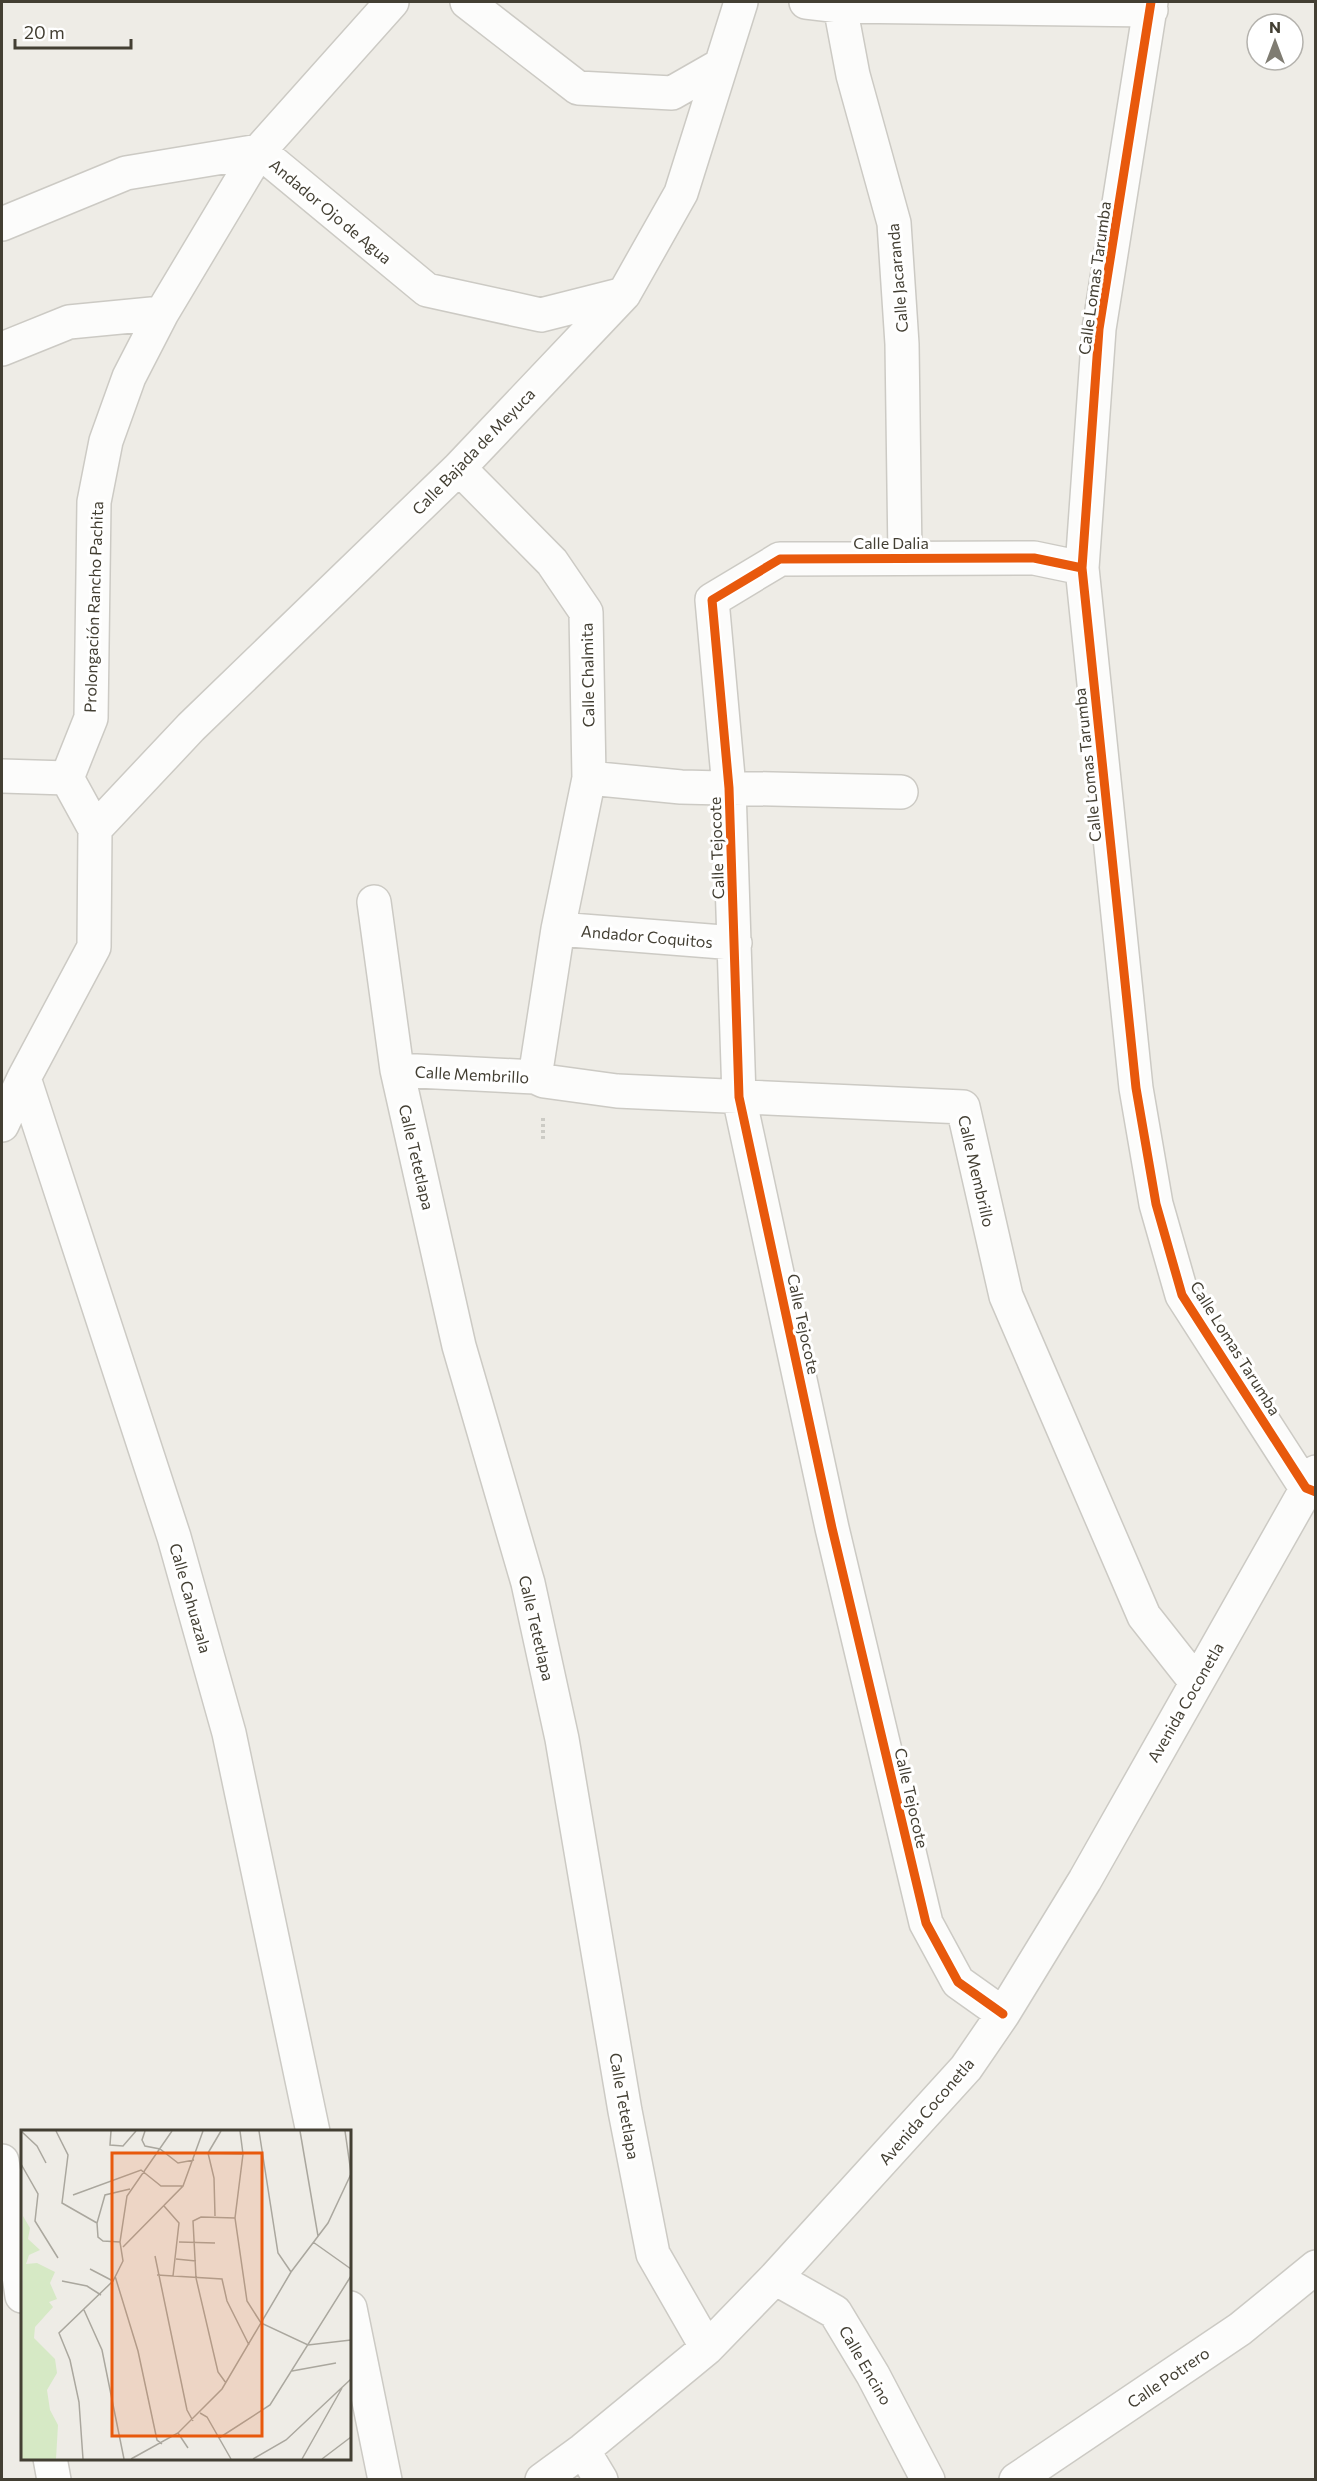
<svg xmlns="http://www.w3.org/2000/svg" width="1317" height="2481" font-family="Commissioner,sans-serif">
<rect width="100%" height="100%" fill="#eeece6"/>
<g fill="none" stroke-linecap="round" stroke-linejoin="round">
<!-- minor casing -->
<g stroke="#cccac4" stroke-width="36">
<path id="minor" d="M467 2 578 88 672 93 721 65
M806 2 840 6 1151 10
M1151 2 1099 329 1082 568 1136 1088 1156 1204 1182 1295 1306 1488 1316 1492
M840 6 853 75 894 223 902 344 905 557
M2 224 126 173 259 151 427 290 541 315 624 294
M2 349 69 322 162 313
M459 468 552 562 586 612 589 778 558 929 535 1077
M2 776 67 778
M589 778 681 787 901 792
M95 829 191 727 459 468 624 294 681 193 741 2
M374 902 397 1070 459 1346 528 1583 562 1739 625 2111 653 2254 707 2348
M558 929 735 943
M397 1070 535 1077 544 1081 617 1091 963 1107 1006 1296 1144 1616 1196 1682
M24 1078 174 1537 229 1733 313 2132
M2 1125 24 1078 94 947 95 829 67 778 91 718 94 502 106 441 129 377 162 313 259 151 392 2
M1003 2014 958 1982 926 1923 832 1528 739 1097 729 788 712 600 780 559 1034 558 1082 568
M2 2161 22 2296
M775 2278 835 2312 873 2375 928 2480
M350 2308 385 2480
M583 2450 601 2480
M50 2458 54 2480
M542 2480 583 2450 707 2348 775 2278 966 2068 1003 2014 1085 1880 1316 1472
M1016 2480 1240 2329 1316 2267"/>
</g>
<!-- path -->
<path stroke="#cccbc5" stroke-width="4" stroke-dasharray="3 3" stroke-linecap="butt" d="M543 1118V1142"/>
<!-- minor -->
<use href="#minor" stroke="#fcfcfb" stroke-width="33"/>
<!-- cycleway casing -->
<g stroke="#fff" stroke-width="13">
<path id="cycleway" d="M1151 2 1099 329 1082 568 1136 1088 1156 1204 1182 1295 1306 1488 1316 1492
M1003 2014 958 1982 926 1923 832 1528 739 1097 729 788 712 600 780 559 1034 558 1082 568"/>
</g>
<!-- cycleway -->
<use href="#cycleway" stroke="#e8590c" stroke-width="9"/>
</g>
<g text-anchor="middle" dominant-baseline="central" stroke-width="6" stroke-linejoin="round" paint-order="stroke">
<!-- street labels -->
<g font-size="16" fill="#433f33" stroke="#fff">
<text transform="translate(331 211) rotate(40)">Andador Ojo de Agua</text>
<text transform="translate(897 278) rotate(-95)">Calle Jacaranda</text>
<text transform="translate(1094 278) rotate(-82)">Calle Lomas Tarumba</text>
<text transform="translate(473 451) rotate(-46)">Calle Bajada de Meyuca</text>
<text x="891" y="542">Calle Dalia</text>
<text transform="translate(93 607) rotate(-88)">Prolongación Rancho Pachita</text>
<text transform="translate(587 675) rotate(-91)">Calle Chalmita</text>
<text transform="translate(1087 765) rotate(-96)">Calle Lomas Tarumba</text>
<text transform="translate(716 848) rotate(-92)">Calle Tejocote</text>
<text transform="translate(647 936) rotate(5)">Andador Coquitos</text>
<text transform="translate(472 1074) rotate(3)">Calle Membrillo</text>
<text transform="translate(417 1157) rotate(77)">Calle Tetetlapa</text>
<text transform="translate(977 1171) rotate(77)">Calle Membrillo</text>
<text transform="translate(804 1324) rotate(78)">Calle Tejocote</text>
<text transform="translate(1236 1348) rotate(58)">Calle Lomas Tarumba</text>
<text transform="translate(191 1598) rotate(74)">Calle Cahuazala</text>
<text transform="translate(537 1628) rotate(77)">Calle Tetetlapa</text>
<text transform="translate(1185 1702) rotate(-60)">Avenida Coconetla</text>
<text transform="translate(912 1798) rotate(77)">Calle Tejocote</text>
<text transform="translate(625 2106) rotate(80)">Calle Tetetlapa</text>
<text transform="translate(926 2111) rotate(-49)">Avenida Coconetla</text>
<text transform="translate(866 2365) rotate(60)">Calle Encino</text>
<text transform="translate(1168 2377) rotate(-34)">Calle Potrero</text>
</g>
</g>
<!-- overview -->
<g transform="translate(21 2130)">
<rect width="330" height="330" fill="#eeece6"/>
<path d="M2 86 9 98 7 109 19 120 8 125 5 134 16 133 34 142 29 153 36 169 28 172 32 177 14 197 13 208 34 229 36 243 26 260 29 280 37 295 35 329H0Z" fill="#d6e9c5"/>
<path fill="none" stroke="#aaa79e" stroke-width="1.5" d="M0 1 16 16 25 33M35 1 47 25 41 73 76 93M90 1 89 15 102 16 115 1M124 1 121 10 124 16 139 19 157 33 173 30M219 1 222 24 214 88 226 171 240 193 287 215 330 210M238 1 257 123 270 142M279 1 297 106M324 1 330 43M176 23 222 24M187 23 193 48 194 86M187 23 200 1M0 34 17 64 14 91 37 128M52 65 120 40 140 56H162M143 76 158 93 152 146M99 112 82 111 77 107 76 93 84 65 109 59M158 112 194 113M292 112 330 139M102 117 162 56 182 1M134 126 166 280 172 291M155 129 175 131M69 139 92 151M136 145 201 149 206 171 228 215M94 146 117 221 136 310 141 314M41 151 66 156 80 165M63 180 81 220 103 329M271 241 315 233M205 253 197 242 175 148 172 91 180 87 214 88M179 283 186 287 210 329M157 303 167 318M198 308 249 275 330 146M62 329 58 272 49 230 38 203 92 151 102 131 99 112 106 66 151 1M110 329 157 303 201 259 270 142 307 93 330 44M232 329 265 310 330 249M281 329 321 258M301 329 330 307"/>
<path fill="#e8590c" fill-opacity="0.15" stroke="#e8590c" stroke-width="3" d="M91 23H241V306H91Z"/>
<rect width="330" height="330" fill="none" stroke="#433f33" stroke-width="3"/>
</g>
<!-- border -->
<rect width="1317" height="2481" fill="none" stroke="#433f33" stroke-width="6"/>
<!-- north arrow -->
<g transform="translate(1275 42)"><circle r="28" fill="#ffffff" stroke="#b4b2ad" stroke-width="1.5"/>
<path d="M0-4.5L10 22L0 15L-10 22Z" fill="#7f7c72"/>
<text y="-9" font-size="16" font-weight="bold" text-anchor="middle" fill="#433f33">N</text>
</g>
<!-- scale -->
<path d="M15 39v9h116v-9" fill="none" stroke="#433f33" stroke-width="3"/>
<text x="24" y="39" font-size="18" fill="#433f33" stroke="#ffffff" stroke-width="4.5" paint-order="stroke">20 m</text>
</svg>
